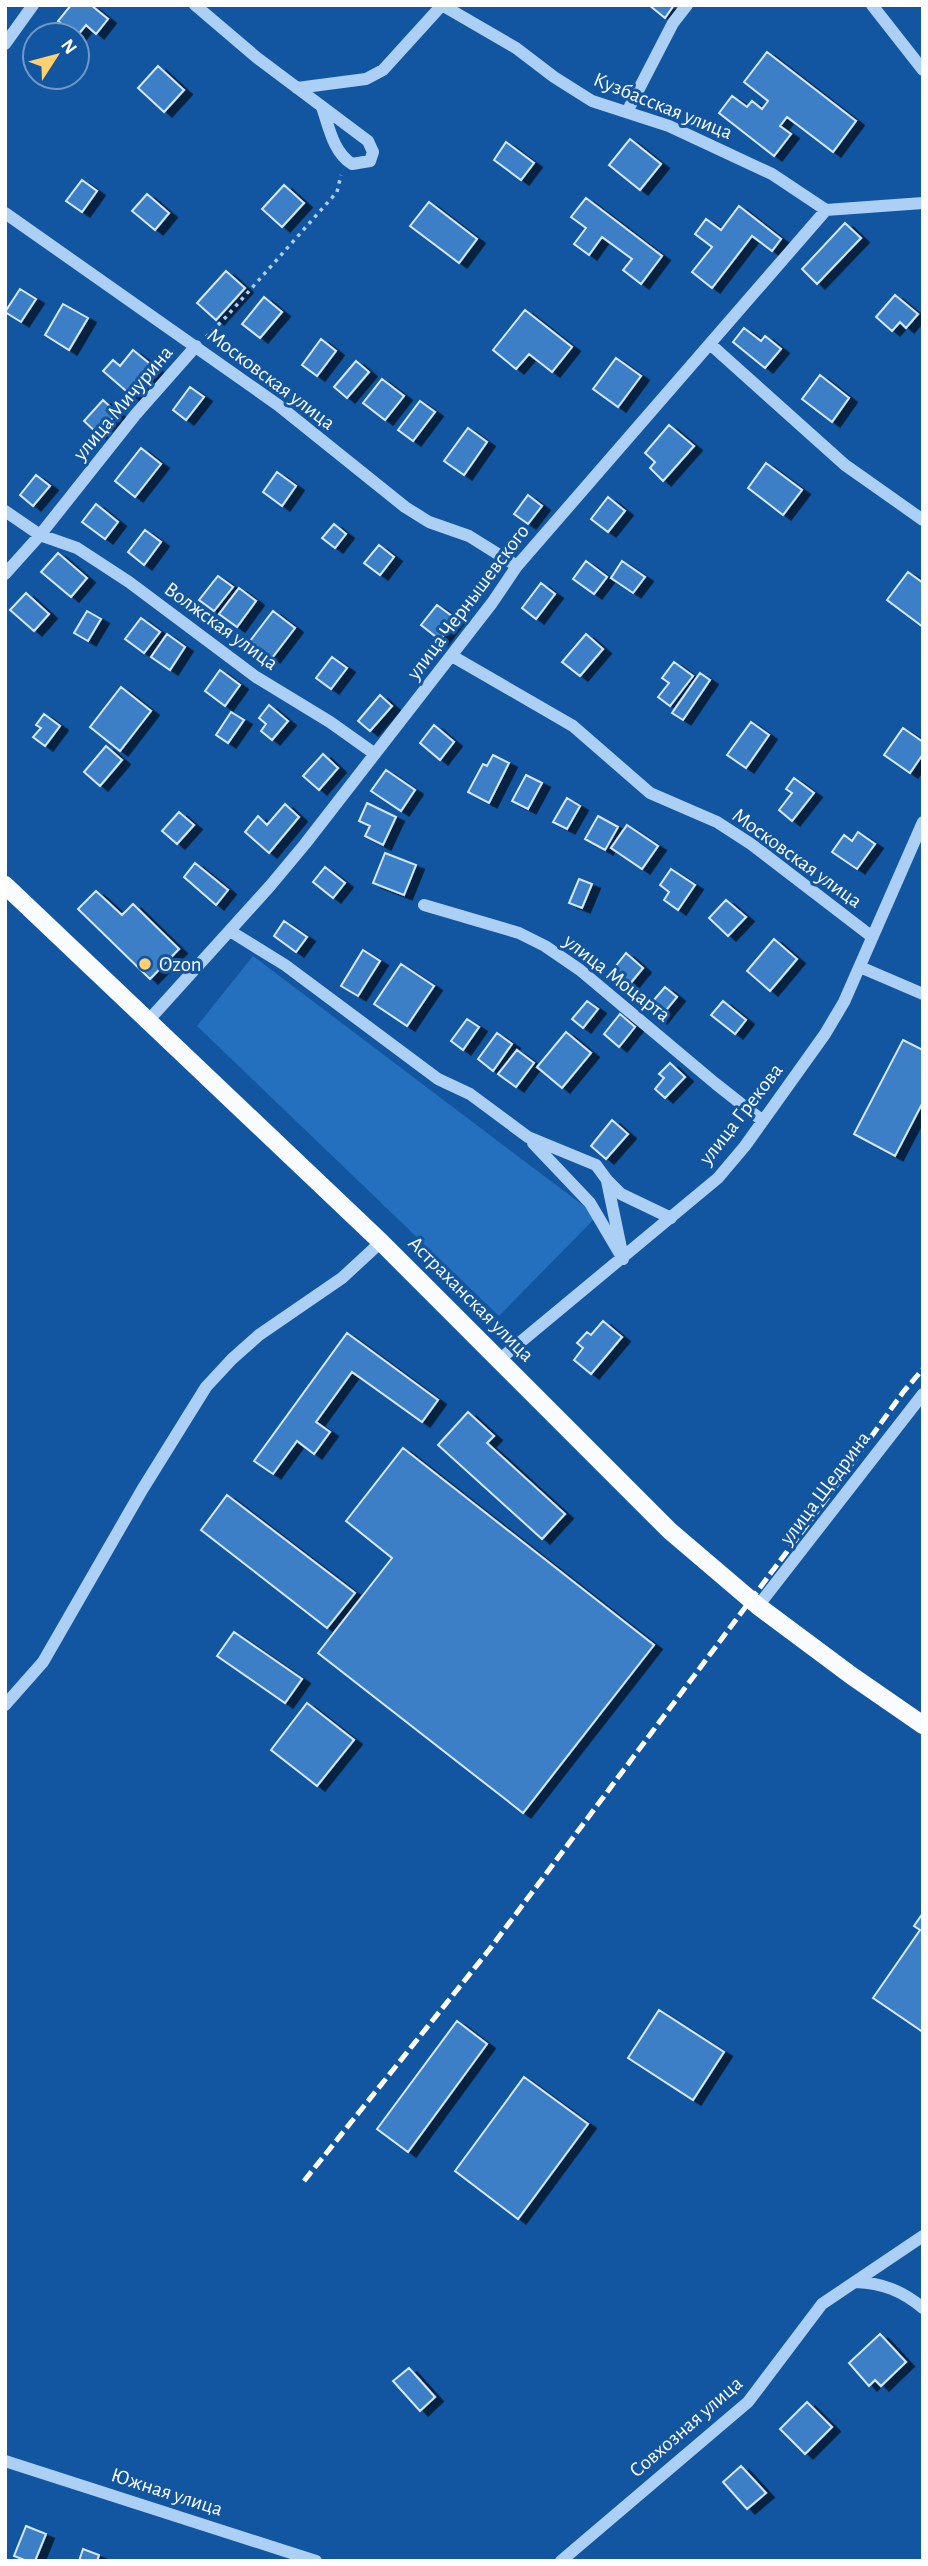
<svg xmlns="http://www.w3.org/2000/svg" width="928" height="2566" font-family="'Alegreya Sans',sans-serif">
<defs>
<filter id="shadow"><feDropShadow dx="8" dy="4.5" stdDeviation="0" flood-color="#0009"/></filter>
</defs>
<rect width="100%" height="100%" fill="#1255a0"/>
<!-- green -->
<path fill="#2570be" d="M253 956 597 1216 499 1316 197 1026Z"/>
<!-- building -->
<path fill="#3c7fc7" stroke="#d4e8fe" stroke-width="2" filter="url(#shadow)" d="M71 5H91L108 19 96 34 86 25 77 36 58 21Z
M649 5H674L665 18Z
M767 52 856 121 833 152 787 117 780 126 791 134 774 156 719 113 732 96 747 107 752 101 762 109 768 101 744 82Z
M158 66 184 90 164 112 138 88Z
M630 139 661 164 640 190 609 165Z
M506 142 534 163 521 180 494 160Z
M82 180 97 191 82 212 66 201Z
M284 185 304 203 282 227 262 209Z
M147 194 169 213 155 230 132 211Z
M586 198 662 256 641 284 623 270 632 259 602 237 589 255 574 244 586 228 571 217Z
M429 202 477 239 459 263 410 226Z
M739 206 781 239 772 251 752 236 712 288 692 272 712 247 695 234 706 219 721 230Z
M845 223 861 238 817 284 802 269Z
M226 271 245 288 216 320 197 303Z
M20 289 36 299 21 322 5 312Z
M895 295 918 314 906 328 900 322 892 331 876 317Z
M264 297 282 312 260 338 242 324Z
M63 304 88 318 69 350 45 335Z
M525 310 572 347 552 372 529 354 516 369 493 350Z
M744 328 761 341 765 336 781 349 765 368 733 342Z
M321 339 336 351 317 376 302 365Z
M133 350 155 368 132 396 103 371 113 360 120 366Z
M616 358 641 376 618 407 593 389Z
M356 361 369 372 347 398 334 387Z
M820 375 849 398 832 422 802 399Z
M382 379 404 396 385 420 363 403Z
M190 387 204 397 186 420 173 410Z
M103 400 117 413 98 434 84 421Z
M420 401 435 412 413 441 398 430Z
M669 425 694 446 663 481 650 468 655 462 645 453Z
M468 428 487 442 464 475 444 461Z
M141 448 161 464 135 497 115 481Z
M766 463 802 490 783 515 748 488Z
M277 472 296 486 282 506 263 492Z
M36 475 50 486 33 506 20 495Z
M528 495 542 506 528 524 514 514Z
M608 497 625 511 608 532 591 519Z
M96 504 118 522 105 539 82 522Z
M334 524 346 534 335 548 322 538Z
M145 530 161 542 144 565 128 552Z
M379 545 394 557 380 575 364 563Z
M58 553 87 578 71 597 41 572Z
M586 561 607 577 594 594 573 579Z
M622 561 645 577 633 593 611 578Z
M908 572 923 583V627L887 600Z
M218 576 233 587 214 611 199 600Z
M541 583 555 594 536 619 522 608Z
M239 588 256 601 237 627 219 614Z
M26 593 49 614 34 631 10 610Z
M437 605 456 619 440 640 421 625Z
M87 611 101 619 88 641 74 633Z
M273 611 295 628 272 658 250 641Z
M141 618 160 632 144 653 125 639Z
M167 634 185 647 170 670 151 657Z
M586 634 603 649 580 676 562 662Z
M332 657 347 668 331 689 316 678Z
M674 662 693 676 670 706 658 697 669 683 662 678Z
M220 670 240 685 225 706 205 691Z
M700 673 710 680 683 720 672 713Z
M121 687 151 711 120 751 90 727Z
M380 695 392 706 370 731 358 721Z
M269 705 288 721 272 740 261 731 266 724 259 718Z
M231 712 244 720 228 743 216 735Z
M44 714 60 726 45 746 33 737 41 728 36 725Z
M751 722 769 735 746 768 727 755Z
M434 725 454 742 440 760 420 743Z
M903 728 923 742V754L910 773 884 755Z
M106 746 122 760 100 786 84 772Z
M323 754 338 768 319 790 303 776Z
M493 755 509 763 489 803 468 792 483 764 487 766Z
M386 770 415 790 401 811 371 791Z
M526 775 542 783 528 809 512 801Z
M794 778 814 793 792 821 779 810 792 793 786 789Z
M567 798 580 806 567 829 553 822Z
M367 803 396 817 383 845 365 836 370 826 359 821Z
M285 804 299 817 269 853 245 832 258 816 267 825Z
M179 812 194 825 177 844 162 831Z
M598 816 618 827 605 850 585 839Z
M627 825 658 846 642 869 611 848Z
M858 832 875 844 857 869 832 852 844 835 852 841Z
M385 853 416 865 404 895 373 883Z
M195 863 228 890 216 905 184 877Z
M325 867 345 883 333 898 313 882Z
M671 869 695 885 678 910 664 900 669 892 660 885Z
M579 879 592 884 582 908 569 903Z
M96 891 122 915 133 904 179 949 150 979 78 909Z
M726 900 746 917 728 936 709 918Z
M284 921 307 937 296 952 274 936Z
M774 939 797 959 770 991 747 971Z
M363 950 380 961 358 996 341 986Z
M626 953 643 968 625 990 608 976Z
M401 964 434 986 407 1026 374 1004Z
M665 987 677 997 659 1019 647 1008Z
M587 1001 598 1009 583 1028 572 1019Z
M723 1001 746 1020 735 1034 711 1015Z
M620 1014 635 1027 619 1047 604 1034Z
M467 1019 479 1027 463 1050 451 1041Z
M566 1032 591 1053 562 1088 537 1067Z
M497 1033 512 1044 493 1071 478 1059Z
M903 1040 923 1050V1102L895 1156 854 1134Z
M517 1050 534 1063 516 1087 498 1074Z
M670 1063 685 1077 665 1098 655 1089 664 1078 659 1074Z
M612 1120 628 1134 606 1159 591 1146Z
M603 1321 622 1337 591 1374 574 1360 583 1348 577 1343 587 1332 591 1335Z
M347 1333 438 1400 422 1422 352 1372 316 1422 330 1432 314 1454 297 1441 273 1474 254 1461Z
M468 1412 494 1436 487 1443 565 1514 542 1539 438 1445Z
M403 1448 654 1645 523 1813 318 1653 392 1558 346 1521Z
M227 1495 355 1593 327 1628 201 1530Z
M234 1632 302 1679 285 1703 217 1656Z
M307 1703 354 1740 317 1786 271 1750Z
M923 1913V2032L873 1998 920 1930 914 1926Z
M659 2010 724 2052 693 2100 628 2058Z
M457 2021 487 2044 408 2152 377 2129Z
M524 2077 588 2124 518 2219 455 2171Z
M880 2334 906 2362 881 2386 875 2380 869 2386 849 2363Z
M409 2368 435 2397 420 2411 393 2381Z
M807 2402 832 2427 805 2454 780 2429Z
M741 2466 766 2493 747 2509 723 2482Z
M26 2526 46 2534 35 2561H27L14 2556Z
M83 2549 99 2555 97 2561H79Z"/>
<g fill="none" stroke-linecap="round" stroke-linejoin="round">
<!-- path -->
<path stroke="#abcff5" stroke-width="3.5" stroke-dasharray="3.5 5" stroke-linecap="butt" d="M206 337 226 317 337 192 341 175"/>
<!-- minor -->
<path stroke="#abcff5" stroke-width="12" d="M195 5 256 57 368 141 373 152 370 161 352 164C333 152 329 127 322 107
M872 5 923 70
M5 44 33 5
M297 88 366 79 383 70 442 5 516 48 554 77 592 101 669 126 772 174 826 210 923 203
M627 112 673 23 687 5
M5 213 278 405 405 507 429 522 469 536 517 566
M710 344 845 465 923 520
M5 511 40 535 77 548 129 582 256 677 330 722 375 754
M5 574 40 535 136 414 196 346
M452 656 573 726 650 793 717 822 751 844 871 936
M424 905 519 933 545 946 580 970 716 1084 763 1121
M230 931 285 965 438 1079 470 1094 528 1137 596 1165 607 1180 621 1194 671 1218
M860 967 923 994
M147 1022 270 886 305 844 492 603 517 566 826 210
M533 1143 590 1203 623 1259
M607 1181 621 1248
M500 1359 718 1178 745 1146 825 1034 844 1002 923 822
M758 1606 923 1394
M5 1705 43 1662 142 1490 206 1387 232 1359 259 1335 342 1278 381 1242
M856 2282C883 2283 902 2291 923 2308
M5 2461 316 2561
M561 2561 748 2402 822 2304 923 2236"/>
<!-- major -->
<path stroke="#f8fbff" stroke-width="18" d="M5 885 381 1242 670 1531 758 1606 852 1676 923 1725"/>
<!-- rail -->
<path stroke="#fff" stroke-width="5" stroke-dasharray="12 5" stroke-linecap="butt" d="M304 2181 489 1950 830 1494 904 1391 923 1369"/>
</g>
<!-- markers -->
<circle fill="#ffd06e" stroke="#1255a0" stroke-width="2.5" cx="145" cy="964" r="7"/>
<g text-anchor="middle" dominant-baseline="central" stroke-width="6" stroke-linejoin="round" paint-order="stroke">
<!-- street labels -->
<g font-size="21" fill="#fff" stroke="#1255a0">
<text transform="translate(663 106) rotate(22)">Кузбасская улица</text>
<text transform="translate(271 379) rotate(37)">Московская улица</text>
<text transform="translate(123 403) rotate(-50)">улица Мичурина</text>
<text transform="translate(468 602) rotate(-53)">улица Чернышевского</text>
<text transform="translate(221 626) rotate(36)">Волжская улица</text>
<text transform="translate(797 858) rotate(36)">Московская улица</text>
<text transform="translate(617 978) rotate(38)">улица Моцарта</text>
<text transform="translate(741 1114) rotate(-52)">улица Грекова</text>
<text transform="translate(471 1299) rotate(45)">Астраханская улица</text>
<text transform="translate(825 1488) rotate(-53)">улица Щедрина</text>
<text transform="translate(686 2427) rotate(-41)">Совхозная улица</text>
<text transform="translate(167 2492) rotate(18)">Южная улица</text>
</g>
<!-- poi labels -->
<g font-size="21" fill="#fff" stroke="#1255a0" text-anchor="start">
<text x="159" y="964">Ozon</text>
</g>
</g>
<!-- border -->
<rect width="928" height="2566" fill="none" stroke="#ffffff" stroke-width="14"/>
<!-- north arrow -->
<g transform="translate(56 56) rotate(54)"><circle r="33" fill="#1255a0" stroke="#7199c6" stroke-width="2"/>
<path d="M0-5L12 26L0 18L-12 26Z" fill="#ffd06e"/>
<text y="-10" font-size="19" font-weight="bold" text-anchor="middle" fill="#ffffff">N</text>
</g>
</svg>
